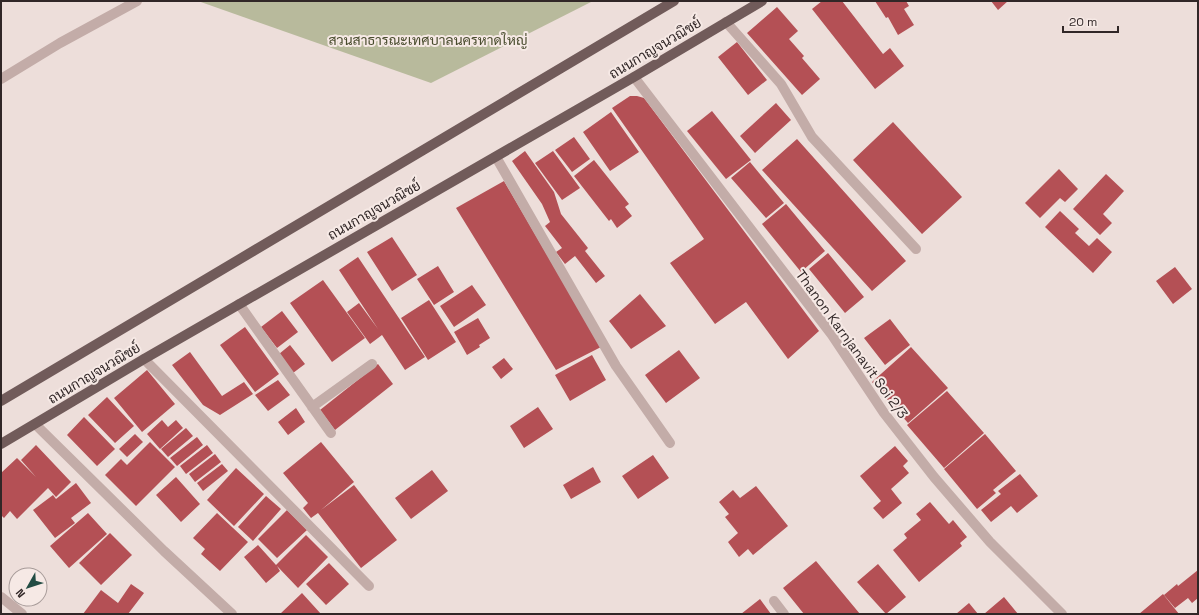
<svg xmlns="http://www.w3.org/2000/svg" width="1199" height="615" font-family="'Space Grotesk',Sarabun,sans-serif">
<rect width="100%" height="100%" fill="#eddeda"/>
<!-- green -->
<path fill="#b8ba9c" d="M198 1H593L431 83Z"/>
<!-- building -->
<path fill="#b45055" d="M822 1H842L883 54 890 48 904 66 875 89 812 9Z
M875 1H906L909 6 904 9 914 25 898 35 888 17 886 18Z
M991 1H1008L998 10Z
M777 7 798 31 789 39 804 56 802 58 820 79 802 95 747 33Z
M737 42 767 80 748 95 718 57Z
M630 96H637L644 98 819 331 788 359 746 302 715 324 670 263 704 239 612 108Z
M776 103 791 120 755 153 740 136Z
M712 111 751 160 726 179 687 131Z
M611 112 639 152 610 171 583 132Z
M893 122 962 197 922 234 853 160Z
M574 137 590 159 572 172 555 150Z
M797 139 906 261 872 291 762 170Z
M525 151 554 192 561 214 588 248 585 251 605 276 596 283 575 256 565 264 556 252 562 248 545 226 550 222 542 204 512 161Z
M553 151 580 188 562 200 535 163Z
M594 160 629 204 625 207 632 216 617 228 611 219 609 221 574 176Z
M750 162 784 203 766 218 731 178Z
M1059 169 1078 189 1065 202 1060 198 1040 218 1025 203Z
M1106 174 1124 191 1103 214 1112 223 1100 235 1073 209Z
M504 181 601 347 556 370 456 208Z
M786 204 825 251 801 272 762 224Z
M1060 211 1079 229 1075 233 1089 246 1097 238 1112 252 1093 273 1045 227Z
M392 237 417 275 392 291 367 252Z
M828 253 864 297 845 313 809 269Z
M358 257 425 357 405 370 382 335 370 344 347 312 359 303 378 329 339 270Z
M438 266 454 292 434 305 417 279Z
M1175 267 1192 289 1173 304 1156 281Z
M323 280 365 338 332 362 290 303Z
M472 285 486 305 454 327 440 306Z
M640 294 666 326 631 349 609 321Z
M429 300 456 342 428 360 401 318Z
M282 311 298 332 277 348 261 327Z
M478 318 490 338 479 345 480 347 467 355 454 332Z
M890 319 910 345 885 365 864 338Z
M245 327 279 374 255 392 220 345Z
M290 345 305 364 293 373 279 354Z
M911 347 948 388 908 423 872 382Z
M679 350 700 378 666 403 645 375Z
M190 352 222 396 244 382 253 394 220 415 203 405 172 365Z
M592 355 606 380 570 401 555 375Z
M504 358 513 369 501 379 492 367Z
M378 364 393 384 335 430 320 410Z
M147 370 175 404 142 432 114 398Z
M278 380 290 395 268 411 255 395Z
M947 391 984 433 944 468 907 425Z
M107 397 134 426 115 443 88 415Z
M538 407 553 429 524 448 510 426Z
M296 408 305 422 288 435 278 422Z
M84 417 115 449 97 466 67 435Z
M162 420 168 427 176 420 183 428 160 449 147 434Z
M186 428 193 436 168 457 161 449Z
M135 434 143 442 127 457 119 449Z
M985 434 1016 471 993 490 996 493 977 509 944 469Z
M197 437 203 445 177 466 170 458Z
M150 442 175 467 136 506 105 475 121 459 127 465Z
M321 442 354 482 321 510 354 485 397 540 361 568 318 513 311 518 303 508 308 503 283 473Z
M36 445 71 482 56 497 48 488 17 519 10 511 4 518 1 515V473L17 458 36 477 21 460Z
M207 445 213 453 186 474 180 466Z
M895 446 908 461 903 466 909 473 891 489 902 503 883 519 873 508 881 501 860 476Z
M215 454 221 462 195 482 189 474Z
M653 455 669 478 638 499 622 476Z
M222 464 228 471 203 491 197 483Z
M593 467 601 482 571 499 563 485Z
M236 468 264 494 234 526 207 500Z
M432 470 448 491 411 519 395 498Z
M1020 474 1038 496 1017 513 1011 506 991 522 981 510 1001 494 998 491Z
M176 477 200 504 181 522 156 495Z
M76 483 91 503 71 518 75 523 55 538 33 510 53 495 56 499Z
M756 486 788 526 753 555 748 549 739 557 728 542 738 533 725 517 729 514 719 502 733 490 740 498Z
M266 496 281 509 253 541 238 527Z
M930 502 949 524 953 520 967 537 960 543 962 546 919 582 893 550 907 538 904 534 921 520 916 514Z
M287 510 307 530 277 558 258 539Z
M88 513 107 534 69 568 50 546Z
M217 513 248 542 220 571 201 554 205 549 193 538Z
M110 533 132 555 101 585 79 563Z
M306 535 328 557 298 588 277 566 280 571 266 583 244 557 258 545 276 565Z
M816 561 860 614H804L783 588Z
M329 563 349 584 326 605 306 584Z
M878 564 906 597 886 614 857 582Z
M1198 570V598L1192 603 1188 598 1175 608 1164 595 1177 584 1178 586Z
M131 584 144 593 128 614H83L101 590 118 603Z
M302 593 321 614H280Z
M1163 594 1179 614H1139Z
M1004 597 1018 614H984Z
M760 599 771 614H741Z
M969 603 978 614H956Z"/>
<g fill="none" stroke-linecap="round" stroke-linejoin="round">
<!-- minor -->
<path stroke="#c3aca8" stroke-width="10" d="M726 22 781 84 812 137 916 249
M634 77 832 335 884 413 934 477 990 542 1062 614
M1 79 60 43 137 1
M496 157 616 366 670 443
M239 304 331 433
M144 359 369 586
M312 407 372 364
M35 424 164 551 232 614
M1 597 22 614
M774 601 784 614"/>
<!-- major -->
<path stroke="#715b5a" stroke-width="10" d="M1 401 674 1
M1 444 144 359 634 77 762 1"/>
</g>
<g text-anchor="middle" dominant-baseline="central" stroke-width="4" stroke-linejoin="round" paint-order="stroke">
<!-- park labels -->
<g font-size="14" fill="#494c2e" stroke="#f6e9e5">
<text x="428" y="40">สวนสาธารณะเทศบาลนครหาดใหญ่</text>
</g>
<!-- street labels -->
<g font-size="14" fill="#312727" stroke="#f6e9e5">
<text transform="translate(655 48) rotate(-31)">ถนนกาญจนวณิชย์</text>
<text transform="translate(374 210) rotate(-30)">ถนนกาญจนวณิชย์</text>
<text transform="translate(852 344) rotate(54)">Thanon Karnjanavit Soi 2/3</text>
<text transform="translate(94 373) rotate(-31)">ถนนกาญจนวณิชย์</text>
</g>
</g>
<!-- border -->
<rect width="1199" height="615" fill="none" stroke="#312727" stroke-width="4"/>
<!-- north arrow -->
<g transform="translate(28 587) rotate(231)"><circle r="19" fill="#f6e9e5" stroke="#a79b99"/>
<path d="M0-3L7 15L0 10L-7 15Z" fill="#224c43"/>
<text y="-6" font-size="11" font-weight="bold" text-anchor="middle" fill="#312727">N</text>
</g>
<!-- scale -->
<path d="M1063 26v6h55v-6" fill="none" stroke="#312727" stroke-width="2"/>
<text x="1069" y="26" font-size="12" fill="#312727" stroke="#f6e9e5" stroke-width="3" paint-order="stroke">20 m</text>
</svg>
